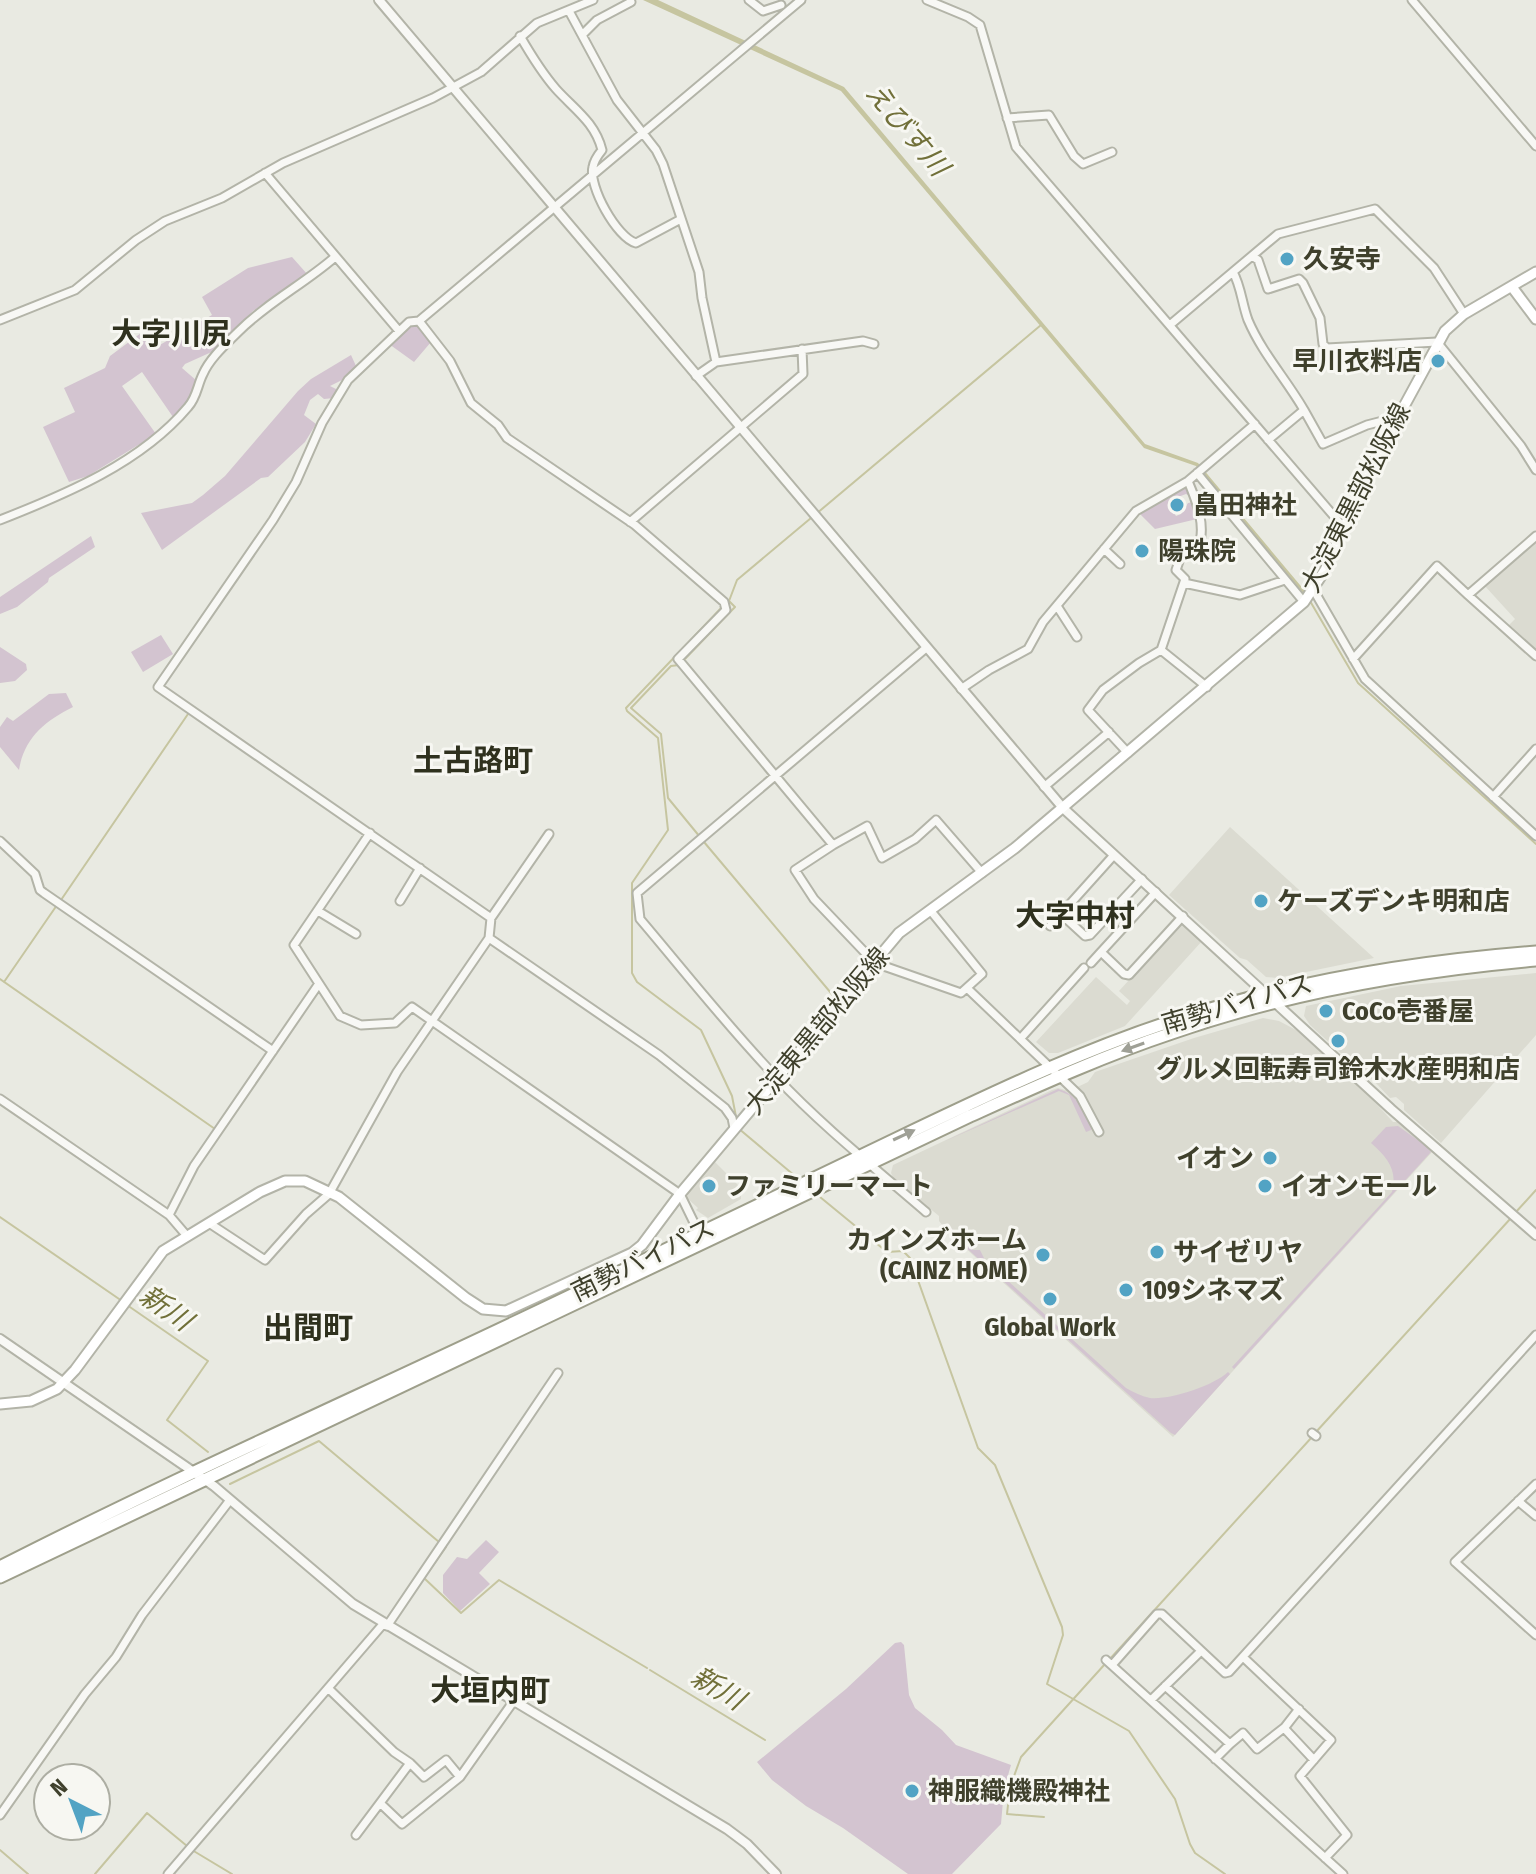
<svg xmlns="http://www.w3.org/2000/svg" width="1536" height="1874" font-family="'Fira Sans Condensed','Noto Sans JP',sans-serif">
<rect width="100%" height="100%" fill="#e9eae2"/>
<!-- built -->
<path fill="#dbdbd1" d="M1536 539V654L1507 627 1515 619 1484 585Z
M1230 827 1374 958 1277 978 1266 977 1247 960 1240 958 1169 895Z
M1183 921 1203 940 1125 1026 1058 1053H1049L1036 1042 1096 977 1127 1005 1130 1001 1119 991Z
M1536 973V1035L1441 1143 1404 1110V1104L1396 1097 1390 1098 1356 1062 1345 1057 1310 1025 1304 1016 1306 1006 1401 986Z
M1263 1018 1279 1021 1298 1031 1372 1099 1393 1122H1398L1433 1151 1173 1437 951 1235 939 1221V1216L894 1179 891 1173 893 1165 1052 1090 1058 1088 1069 1091 1088 1082 1095 1072 1194 1038Z
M713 1160 741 1188V1199L708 1218 696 1210 698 1208 687 1198 688 1189Z"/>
<!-- green -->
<path fill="#d3c4d0" d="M292 257 308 275 253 311 216 350 185 364 182 368 197 381 192 396 173 417 142 372 122 386 156 434 88 476 69 482 43 427 75 412 64 388 105 368 110 356 141 333 151 350 212 315 202 297 248 268Z
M412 324 416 325 431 342 414 362 389 344Z
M351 355 356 366 348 377 330 386 338 390 334 398 324 399 318 394 310 400 304 415 316 424 305 442 268 477 261 478 162 550 141 513 192 503 203 495 225 476 298 391 311 379Z
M1187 485 1192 497 1186 494 1175 498 1169 504 1176 516 1181 514 1188 503 1194 502 1197 519 1155 529 1141 515 1142 508Z
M91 536 95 547 49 578 48 582 17 607 0 614V597Z
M161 635 173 654 143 672 131 652Z
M0 647 26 664 27 670 15 681 0 683Z
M66 693 73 707C45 721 24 738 19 770L0 747V727L7 717 13 721 49 694Z
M1058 1089C1075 1093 1086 1111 1092 1126L1091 1130 1086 1132 1069 1095 1059 1091 943 1142Z
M1398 1126 1426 1146 1431 1152 1234 1369 1232 1367 1392 1192C1398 1170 1387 1157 1371 1143L1386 1127Z
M948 1225 973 1250H980L985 1260 1126 1388C1133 1392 1141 1396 1150 1398 1170 1400 1213 1386 1228 1372L1230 1374 1175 1435 1171 1433 951 1234Z
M486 1540 499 1552 479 1573 490 1584 460 1611 443 1593V1575L457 1557 467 1559Z
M901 1642 904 1645 909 1695 915 1708 942 1730 956 1745 1011 1765 1004 1789 1001 1824 952 1874H908L843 1828 806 1806 772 1780 757 1762 846 1689 895 1643Z"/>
<!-- water -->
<path fill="#c6c5a0" d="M643 0H658L844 87 1145 444 1198 463 1305 591 1303 593 1196 466 1144 448 841 91Z"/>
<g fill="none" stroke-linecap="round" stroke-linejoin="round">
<!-- stream -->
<path stroke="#c6c5a0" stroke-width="2" d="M816 514 1041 325
M1310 601 1358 683 1536 844
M723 606 626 708 627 711 658 738 668 830 632 883V973L637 982 701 1030 732 1096 737 1122
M683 661 735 607 729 601 737 580 811 518
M679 665 671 666 631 708 661 734 668 798 700 837
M704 842 836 999
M61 900 188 714
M0 979 215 1129 229 1110
M4 982 57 905
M234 1114 288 1036
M738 1128 795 1176
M820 1197 887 1252 903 1251 910 1258 978 1448 995 1465 1062 1627 1063 1635 1047 1684 1129 1731 1175 1799 1190 1844 1195 1853 1225 1874
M1515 1213 1536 1190
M0 1217 122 1301
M127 1305 208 1361 167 1420 208 1452
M1316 1432 1511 1218
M230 1484 319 1441 439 1542
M446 1547 424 1578 461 1613 499 1580 647 1668
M1109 1660 1312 1437
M650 1670 765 1740
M1044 1817 1007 1814 1010 1787 1021 1757 1105 1664
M0 1850 28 1874
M192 1850 232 1874
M95 1874 147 1813 187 1846"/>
<!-- minor casing -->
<g stroke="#b3b4a8" stroke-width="11">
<path id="minor" d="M749 0 763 11 781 5
M927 0 968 17 980 25 1016 147 1345 529
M1412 0 1536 146
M569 11 617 100 656 150 663 164 699 272 702 298 716 362
M582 35 597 20 631 2
M520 36C531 55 542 73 556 89 574 109 595 122 602 150 598 155 594 160 593 167 588 186 617 238 636 243L681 219
M1007 118 1049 115 1074 156 1083 164 1112 152
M265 173 399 331
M1252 256 1258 260 1268 289 1299 279 1303 283 1320 318 1323 344 1327 348 1437 342 1521 446 1536 470
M1233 272C1241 286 1242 304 1248 320 1262 353 1286 379 1304 410L1268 440
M0 320 75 290 136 240 165 221 222 198 283 163 433 98 481 72 537 23 593 0
M419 321 450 361 471 403 498 425 507 438 635 525 724 602 726 610 678 659 833 845
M1171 324 1278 234 1375 209 1434 268 1464 314
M696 376 716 362 863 341 874 344
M1304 410 1323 444 1367 425 1398 417
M1197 473 1304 602
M0 520C66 494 141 463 188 407 197 397 197 386 203 374 210 358 226 344 238 332 268 302 304 284 335 257
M630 522 803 374 802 349
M1104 549 1120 564
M1184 583 1240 595 1285 580
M1313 589 1365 679 1536 836
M1468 595 1536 656
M1057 606 1077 637
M926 648 637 893 640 919C685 972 728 1027 776 1077 822 1126 875 1168 926 1212
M1161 650 1207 687
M1353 659 1437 566 1468 595 1536 536
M961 689 989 670 1028 649 1043 622 1136 511 1188 481 1255 424
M1128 753 1088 710 1103 690 1139 663 1161 650 1185 579 1176 570 1183 550 1198 547C1207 527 1196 500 1188 481
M1044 787 1109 732
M1493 797 1536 749
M370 833 294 945 340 1016 361 1025 395 1023 412 1007 680 1194 700 1235
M0 841 35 874 40 890 44 893 273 1051
M1114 855 1061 914 1085 936 1090 935 1142 879
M1156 892 1101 952 1124 974 1129 975 1183 916
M400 901 420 868
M930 910 982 974 961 993 875 963 814 899 795 870 833 845 867 826 882 858 915 839 936 820 982 873
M318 911 356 934
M491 918 158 687 273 520 296 482 322 423 348 380 409 322 419 321 801 0
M1050 926 1061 914
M489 938 659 1055 725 1108 732 1118 734 1128
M1091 963 1101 952
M968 989 1080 1096 1099 1132
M1021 1038 1084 968
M0 1099 169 1215 187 1236
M169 1215 194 1166 318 985
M209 1223 265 1260 306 1214 329 1194 397 1072 489 938 491 918 549 834
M1312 1433 1316 1436
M1536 1484 1455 1562 1536 1635
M1518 1501 1536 1516
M387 1626 558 1373
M1243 1657 1331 1740 1300 1776 1347 1835 1325 1858
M1106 1660 1343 1874
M1112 1665 1157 1614H1162L1225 1673 1229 1672 1536 1335
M1165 1686 1230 1744 1215 1759
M329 1689 394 1752 410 1763 380 1803 402 1824 460 1777 513 1702
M1151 1700 1201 1651
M1284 1728 1314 1760
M1230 1744 1243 1733 1257 1749 1285 1727 1299 1709
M410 1763 424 1777 446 1760 460 1777
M0 1815 85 1694 116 1657 142 1615 230 1500
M356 1835 380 1803
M168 1874 384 1623"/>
</g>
<!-- tertiary casing -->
<g stroke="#b3b4a8" stroke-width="12">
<path id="tertiary" d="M379 0 1063 808 1391 1109 1536 1235
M0 1339 214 1486 353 1604 727 1829 747 1844 776 1874"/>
</g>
<!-- secondary casing -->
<g stroke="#b3b4a8" stroke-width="13">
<path id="secondary" d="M1512 287 1536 319
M0 1404 31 1401 57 1389 75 1370 163 1251 260 1192 285 1181H305L339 1197 466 1298 483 1309 506 1311 632 1253 642 1245 680 1194 899 933 1015 848 1304 602 1325 570 1371 467 1445 331 1464 314 1536 272"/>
</g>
<!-- trunk casing -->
<g stroke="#9e9f8b" stroke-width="15">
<path id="trunk" d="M0 1567C196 1467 399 1379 597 1283 697 1234 798 1186 898 1138 994 1092 1090 1046 1191 1015 1304 979 1419 961 1536 952
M0 1577 970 1116C1037 1086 1103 1056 1172 1033 1289 992 1413 971 1536 960"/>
</g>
<!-- minor -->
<use href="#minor" stroke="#f8f8f5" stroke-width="7"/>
<!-- tertiary -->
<use href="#tertiary" stroke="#f8f8f5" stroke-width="8"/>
<!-- secondary -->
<use href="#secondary" stroke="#fff" stroke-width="9"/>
<!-- trunk -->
<use href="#trunk" stroke="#fff" stroke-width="11"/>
</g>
<!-- one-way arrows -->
<defs><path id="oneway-solid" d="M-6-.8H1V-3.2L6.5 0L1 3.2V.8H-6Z" transform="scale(2)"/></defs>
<g fill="#9fa096">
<use href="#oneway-solid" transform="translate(1133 1047) rotate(160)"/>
<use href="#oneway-solid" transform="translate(904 1135) rotate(-25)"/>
</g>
<!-- markers -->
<g fill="#52a3c4" stroke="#f7f7f2" stroke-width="3">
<circle cx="1287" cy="259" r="8"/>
<circle cx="1438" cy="361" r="8"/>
<circle cx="1177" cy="505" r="8"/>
<circle cx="1142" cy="551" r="8"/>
<circle cx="1261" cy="901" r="8"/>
<circle cx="1326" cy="1011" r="8"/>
<circle cx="1338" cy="1041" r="8"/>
<circle cx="1270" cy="1158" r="8"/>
<circle cx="709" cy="1186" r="8"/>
<circle cx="1265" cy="1186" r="8"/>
<circle cx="1157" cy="1252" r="8"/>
<circle cx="1043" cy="1255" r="8"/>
<circle cx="1126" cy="1290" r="8"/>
<circle cx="1050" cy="1299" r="8"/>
<circle cx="912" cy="1791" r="8"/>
</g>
<g text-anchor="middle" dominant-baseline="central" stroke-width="6" stroke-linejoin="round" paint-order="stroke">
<!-- poi labels -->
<g font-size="26" font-weight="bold" fill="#3f402c" stroke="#f7f7f2" text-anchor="start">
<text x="1303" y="259">久安寺</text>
<text x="1422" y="361" text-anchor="end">早川衣料店</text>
<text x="1193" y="505">畠田神社</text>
<text x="1158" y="551">陽珠院</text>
<text x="1277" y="901">ケーズデンキ明和店</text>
<text x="1342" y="1011">CoCo壱番屋</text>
<text x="1338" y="1069" text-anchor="middle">グルメ回転寿司鈴木水産明和店</text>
<text x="1254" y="1158" text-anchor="end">イオン</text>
<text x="725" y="1186">ファミリーマート</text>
<text x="1281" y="1186">イオンモール</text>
<text x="1027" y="1240" text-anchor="end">カインズホーム<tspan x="1027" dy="30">(CAINZ HOME)</tspan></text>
<text x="1173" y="1252">サイゼリヤ</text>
<text x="1142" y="1290">109シネマズ</text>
<text x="1050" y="1327" text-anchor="middle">Global Work</text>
<text x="928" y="1791">神服織機殿神社</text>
</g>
<!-- street labels -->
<g font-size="26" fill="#3f402c" stroke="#f7f7f2">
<text transform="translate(1356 498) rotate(-63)">大淀東黒部松阪線</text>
<text transform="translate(1237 1004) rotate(-16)">南勢バイパス</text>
<text transform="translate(817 1031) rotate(-50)">大淀東黒部松阪線</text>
<text transform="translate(643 1260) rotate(-26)">南勢バイパス</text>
</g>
<!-- water labels -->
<g font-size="28" font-style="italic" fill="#717039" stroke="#f7f7f2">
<text transform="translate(907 129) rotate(50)">えびす川</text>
<text transform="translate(166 1308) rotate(35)">新川</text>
<text transform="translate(718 1688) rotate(31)">新川</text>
</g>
<!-- quarter labels -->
<g font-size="30" font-weight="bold" fill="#2f311e" stroke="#f7f7f2">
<text x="171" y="334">大字川尻</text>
<text x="473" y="761">土古路町</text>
<text x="1075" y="916">大字中村</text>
<text x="308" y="1328">出間町</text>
<text x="490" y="1691">大垣内町</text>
</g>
</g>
<!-- north arrow -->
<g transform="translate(72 1802) rotate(318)"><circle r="38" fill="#f7f7f2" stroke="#adaea3" stroke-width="2"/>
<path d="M0-6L14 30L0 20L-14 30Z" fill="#52a3c4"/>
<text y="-12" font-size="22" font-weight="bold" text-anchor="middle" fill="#3f402c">N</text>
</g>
</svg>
